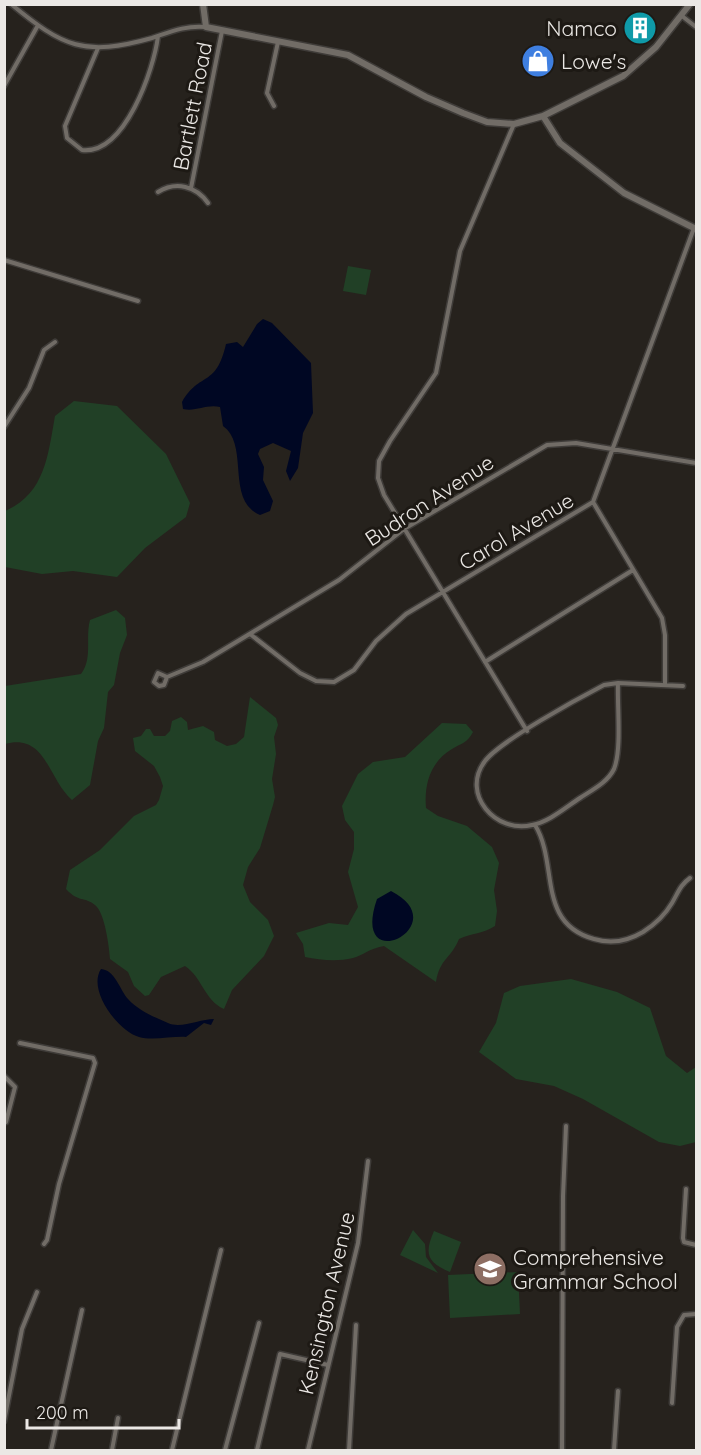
<svg xmlns="http://www.w3.org/2000/svg" width="701" height="1455" font-family="Quicksand,sans-serif">
<rect width="100%" height="100%" fill="#26221d"/>
<!-- green -->
<path fill="#214026" d="M348 266 371 270 366 295 343 291Z
M74 401 117 406 166 454 190 503 186 517 145 548 117 577 73 571 42 574 5 567V511C45 494 48 455 55 416Z
M116 610 125 618 127 635 120 653 114 685 108 692 104 728 98 741 90 785 72 800C48 779 46 733 5 744V686L81 674C93 658 85 638 90 620Z
M250 697 276 718 278 725 274 737 276 754 272 779 275 797 273 805 260 848 248 867 243 885 250 902 268 920 274 936 264 956 232 990 224 1009C204 1000 202 977 185 966L161 977 149 995 145 996 134 986 128 972 110 959C109 946 105 913 95 905 84 896 79 903 66 889L70 870 100 850 134 816 156 805 159 800 163 786 160 777 154 766 135 751 133 738 141 736 146 729H150L154 736H165L170 731 172 721 181 717 187 722 188 730 203 726 214 732 215 740 227 746 236 744 244 737Z
M442 723 466 724 473 732C467 743 462 743 452 749 430 762 424 785 426 808L438 816 467 826 492 847 499 863 494 890 497 911 495 926C483 934 472 933 459 939 451 959 440 958 436 982L384 946C368 949 364 955 353 958 337 962 320 960 305 957L303 944 296 933 329 923 348 925 358 907 348 872 354 849V832L345 820 342 806 358 774 373 762 405 757Z
M571 979 617 992 650 1008 666 1056 687 1073 696 1067V1142L680 1146 659 1142 583 1099 554 1086 516 1079 479 1052 496 1023 504 993 520 986Z
M413 1230 425 1244 426 1257 438 1273 400 1255Z
M434 1231 461 1242 450 1272C427 1262 424 1254 434 1231Z
M518 1272 520 1314 450 1318 448 1275Z"/>
<!-- water -->
<path fill="#000723" d="M263 319 272 323 311 363 313 413 303 433 298 468 290 481 286 471 291 451 273 443 260 449 258 454 264 467 263 480 273 501 270 511 260 515C225 500 250 445 223 426L220 407C206 404 196 412 183 409L182 402C200 371 216 388 226 344L237 342 243 347 257 324Z
M391 891C458 925 349 980 377 899Z
M101 969C115 970 120 990 128 999 139 1011 154 1017 168 1023 181 1029 200 1019 214 1019L211 1025 204 1023 186 1037C173 1036 152 1041 139 1037 118 1031 87 990 101 969Z"/>
<g fill="none" stroke-linecap="round" stroke-linejoin="round">
<!-- street casing -->
<g stroke="#3f3c39" stroke-width="7">
<path id="street" d="M11 4C63 47 84 57 152 38 170 32 186 25 206 27
M682 16 696 27
M98 48 65 126 67 138 82 150C125 155 154 69 158 36
M4 86 37 27
M274 106 267 93 278 42
M514 124 460 251 436 373 390 441 379 461 378 478 384 495 527 731
M191 188 222 31
M158 192C176 181 196 186 208 203
M4 260 138 301
M4 427 29 388 44 350 55 342
M593 502 662 618 665 635V685
M250 634 300 673 316 681 334 682 354 670 376 641 406 614 593 502 694 228
M485 662 633 570
M167 677 158 673 154 682 159 686 164 685 167 677 203 662 339 580 404 529 547 445 576 443 696 463
M618 683C617 706 622 749 614 769 607 783 592 790 580 798 566 807 549 822 532 825 496 834 460 794 485 761 500 741 579 698 604 685L618 683 683 686
M535 825C559 864 536 923 594 939 611 944 628 941 643 932 654 925 665 915 672 903 678 893 680 885 690 878
M20 1043 93 1058 95 1063 59 1184 47 1240 44 1244
M4 1076 15 1087 6 1122 4 1120
M686 1189 683 1238 684 1242 696 1245
M672 1403 677 1327 684 1315 696 1314
M4 1421 22 1329 37 1292
M51 1450 82 1310
M112 1450 118 1418
M172 1450 221 1250
M225 1450 259 1323
M257 1450 280 1354 328 1365
M308 1450 358 1243 368 1161
M349 1450 356 1325
M562 1450 563 1196 566 1126
M614 1450 618 1391"/>
</g>
<!-- secondary casing -->
<g stroke="#3f3c39" stroke-width="9">
<path id="secondary" d="M203 4 206 27 348 55 426 97 463 113 487 122 514 124 543 116 623 76 656 47 690 4
M543 116 560 143 624 193 696 229"/>
</g>
<!-- street -->
<use href="#street" stroke="#716c66" stroke-width="4"/>
<!-- secondary -->
<use href="#secondary" stroke="#716c66" stroke-width="6"/>
</g>
<!-- icons -->
<defs>
<g id="building-disc" transform="scale(1.725)"><circle r="9.5" fill="#0f9aa8" stroke="#1d1914"/><path d="M-4-6H4V6H1V3H-1V6H-4ZM-2.5-4.3h1.7v1.8h-1.7ZM.8-4.3h1.7v1.8H.8ZM-2.5-1h1.7V.8h-1.7ZM.8-1h1.7V.8H.8Z" fill="#fff"/></g>
<g id="shop-disc" transform="scale(1.725)"><circle r="9.5" fill="#3f7fe0" stroke="#1d1914"/><path d="M-5-2.5h2.3a2.7 3.5 0 0 1 5.4 0H5L5.5 6h-11ZM-1.5-2.5h3a1.5 2.3 0 0 0-3 0Z" fill="#fff"/></g>
<g id="school-disc" transform="scale(1.725)"><circle r="9.5" fill="#8d6e63" stroke="#1d1914"/><path d="M0-5L7-2L0 1L-7-2ZM-4 1L0 2.5L4 1V4Q0 6-4 4Z" fill="#fff"/></g>
</defs>
<g fill-rule="evenodd">
<use href="#building-disc" x="640" y="28"/>
<use href="#shop-disc" x="538" y="61"/>
<use href="#school-disc" x="490" y="1269"/>
</g>
<g text-anchor="middle" dominant-baseline="central" stroke-width="6" stroke-linejoin="round" paint-order="stroke">
<!-- poi labels -->
<g font-size="21" fill="#ebe8e5" stroke="#1d1914" text-anchor="start">
<text x="617" y="28" text-anchor="end">Namco</text>
<text x="561" y="61">Lowe's</text>
<text x="513" y="1257">Comprehensive<tspan x="513" dy="24">Grammar School</tspan></text>
</g>
<!-- street labels -->
<g font-size="21" fill="#ebe8e5" stroke="#1d1914">
<text transform="translate(192 106) rotate(-79)">Bartlett Road</text>
<text transform="translate(429 500) rotate(-33)">Budron Avenue</text>
<text transform="translate(516 531) rotate(-31)">Carol Avenue</text>
<text transform="translate(326 1303) rotate(-77)">Kensington Avenue</text>
</g>
</g>
<!-- border -->
<rect width="701" height="1455" fill="none" stroke="#ebe8e5" stroke-width="12"/>
<!-- scale -->
<path d="M27 1419v9h152v-9" fill="none" stroke="#ebe8e5" stroke-width="3"/>
<text x="36" y="1419" font-size="18" fill="#ebe8e5" stroke="#1d1914" stroke-width="4.5" paint-order="stroke">200 m</text>
</svg>
